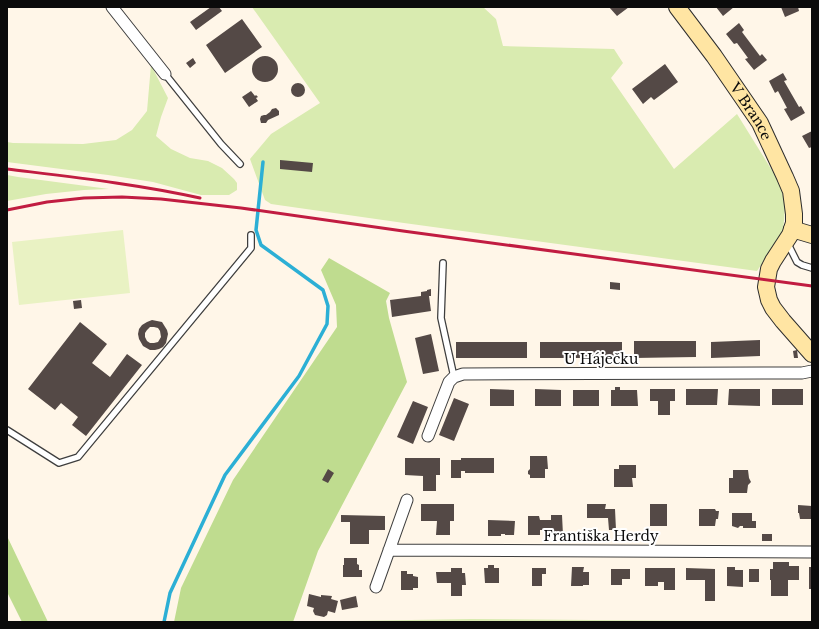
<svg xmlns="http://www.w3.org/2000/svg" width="819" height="629" font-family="'Libre Baskerville',serif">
<rect width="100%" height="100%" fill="#fff6e8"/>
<!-- green -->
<path fill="#d9ebb0" d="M252 7H483L496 19 503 46 614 49 623 63 611 78 674 169 737 114 781 185 785 208 783 232 757 271 404 223 271 204 265 200 250 159 271 134 320 103Z
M151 65 168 98 161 117 156 136 171 149 190 158 208 161 222 168 234 179 237 183V190L229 195H201L153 182 108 175 7 162V142L13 143 83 144 116 140 132 130 147 111Z
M7 175 18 177 109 189 84 190 46 194 7 201Z
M471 619 812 622H348L349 621Z"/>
<!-- forest -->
<path fill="#bfdc8f" d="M329 258 390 293 386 301 389 318 407 382 318 551 293 622H174L181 588 233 480 337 327 336 305 321 270Z
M7 536 48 622H22L7 592Z"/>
<!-- pitch -->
<path fill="#e9f2c3" d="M123 230 130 293 19 305 12 242Z"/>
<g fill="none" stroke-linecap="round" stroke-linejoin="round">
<!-- stream -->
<path stroke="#2cafd5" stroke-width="3.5" d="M164 622 170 593 225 475 299 376 327 324 328 306 323 290 261 245 256 230 263 162"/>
</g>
<!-- building -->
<path fill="#544946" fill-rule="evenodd" d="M211 7H219L222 11 196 30 190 22Z
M609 7H629L617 16Z
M716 7H734L723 16Z
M781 7H798L799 11 785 17Z
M242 19 262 47 225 73 206 45Z
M739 23 744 30 742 32 760 56 762 54 767 60 754 70 745 59 748 58 737 43 734 44 726 34Z
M252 69a13 13 0 1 1 26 0a13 13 0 1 1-26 0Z
M193 58 196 63 190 68 186 63Z
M665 64 678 82 654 100 651 97 643 104 632 89Z
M783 73 787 80 784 81 799 107 801 106 805 113 791 121 784 109 787 108 778 91 775 93 769 81Z
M291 90a7 7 0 1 1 14 0a7 7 0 1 1-14 0Z
M251 91 255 96 256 95 258 97 256 98 258 101 249 107 242 97Z
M276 108 279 111V115L268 120 266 123H261L260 119 261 116 264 115H266L270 112 272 109Z
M812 131V147L809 148 802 136Z
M280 160 313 163 312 172 280 169Z
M610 282 620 283V290L610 289Z
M431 289V296H429L431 311 392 317 390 300 421 296V292L427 291V290Z
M81 300 82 308 74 309 73 301Z
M152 320 162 322 167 330 168 334 166 343 163 347 159 349 155 350H150L143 346 139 339 138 334 139 329 142 325 147 322ZM150 327H154L158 328 160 331 161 337 158 342 154 343H150L147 341 145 337V333L147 330Z
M80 322 107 344 92 363 110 377 127 354 142 365 86 436 72 425 78 417 61 403 55 410 28 389Z
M431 334 439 371 423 374 415 338Z
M760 340V356L711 358V342Z
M634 341H696V357L634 358Z
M456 342H527V358H456Z
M540 342H622V358H540Z
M797 350 798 358H794L793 351Z
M615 387H620V390H637L638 406H611V390H615Z
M490 389 514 390V406H490Z
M535 389 561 390V406H535Z
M650 389H675V401H670V415H658V401H650Z
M686 389H718L717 405H686Z
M729 389H760V406L728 405Z
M772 389H803V405H772Z
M573 390H599V406H573Z
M454 398 469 404 454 441 439 435Z
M413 401 428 407 413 444 397 437Z
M530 456H547L548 469H545V478H530V475L528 474V471L530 469Z
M405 458H440V475H436V491H423V476L405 475Z
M461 458H494V473H465V471H461V478H451V460H461Z
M619 465H636V478H632L633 487H614V469H619Z
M328 469 334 473 328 483 322 480Z
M733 470H748L749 478 751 482 748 485 747 493H729V478H733Z
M421 504H454V521H450V535H436L437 521H421Z
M587 504H606L605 509H615L616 530H609L608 518H587Z
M650 504H667V526H650Z
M798 505 812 506 811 519H800L799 513H798Z
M699 509H715L716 511H719L718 519H716L715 526H699Z
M732 513H752V521H756V528H743V526H740L738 528 732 526Z
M341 515 385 516V530H369V544H350V522H341Z
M551 515H562L563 535H551V530H540V535H528V516H539L540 520H551Z
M488 520 515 521 514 535H505V534H501V536H488Z
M762 534H772V541H762Z
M344 558H357V564L359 565V570H362V577H343V565H344Z
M773 562H789V566H799V580H788V596H771V580H770V569H773Z
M488 565H494V568H499V583H485L484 568H488Z
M572 567H584L583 572H589V585H583V586H571Z
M727 567H735V570H743V587L727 586Z
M809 567H812V589H809Z
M451 568H462V573H465L466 585H462V596H451V583H437L436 572H451Z
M532 568H546V574H542V586H532Z
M645 568H675V590H664V582H658V586H645Z
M686 568 715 569V601H705V580H686Z
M611 569H630V579H622V585H611Z
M749 569H759V582H749Z
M401 571H407V574H413V576L418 577V588H413V590H401Z
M309 594 321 597V595L332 596 331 599 338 601 335 613 328 611 327 615 324 617 315 615 313 611 314 608 307 606Z
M356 596 358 607 342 610 340 600Z"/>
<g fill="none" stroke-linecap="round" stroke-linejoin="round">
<!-- lane casing -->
<g stroke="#3e3e3e" stroke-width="8">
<path id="lane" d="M165 74 221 144 240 164
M787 242 797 262 802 265 812 268
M443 263 441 318 454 377
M7 430 59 463 78 457 251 248V235"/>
</g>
<!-- street casing -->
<g stroke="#3e3e3e" stroke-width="13">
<path id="street" d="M112 7 165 74
M428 436 449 382 454 377 463 374 802 373 812 371
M389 550 812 552
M376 587 407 500"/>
</g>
<!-- secondary casing -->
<g stroke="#2d2d2d" stroke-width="18">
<g id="secondary">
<path id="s1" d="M677 7 714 56 760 123 785 177 791 191 794 214V223L790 235 773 261 769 269 766 287 769 300 773 308 783 321 812 354"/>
<path d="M792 229 812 235"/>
</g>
</g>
<!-- lane -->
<use href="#lane" stroke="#fff" stroke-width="5.5"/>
<!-- street -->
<use href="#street" stroke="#fff" stroke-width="11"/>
<!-- secondary -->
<use href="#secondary" stroke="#ffe5a3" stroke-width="16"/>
<!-- rail -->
<path stroke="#c11c41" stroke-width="3" d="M7 169C72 177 137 184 200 198
M7 210 47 202 84 198 122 197 161 199 241 208 403 231 812 286"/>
</g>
<g text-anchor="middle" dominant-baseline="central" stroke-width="4" stroke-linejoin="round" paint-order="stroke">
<!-- street labels -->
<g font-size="14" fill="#0b0b0b" stroke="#fff">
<text stroke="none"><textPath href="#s1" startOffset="128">V Brance</textPath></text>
<text x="601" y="359">U Háječku</text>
<text x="601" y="536">Františka Herdy</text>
</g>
</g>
<!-- border -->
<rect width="819" height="629" fill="none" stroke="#0b0b0b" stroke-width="16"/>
</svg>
